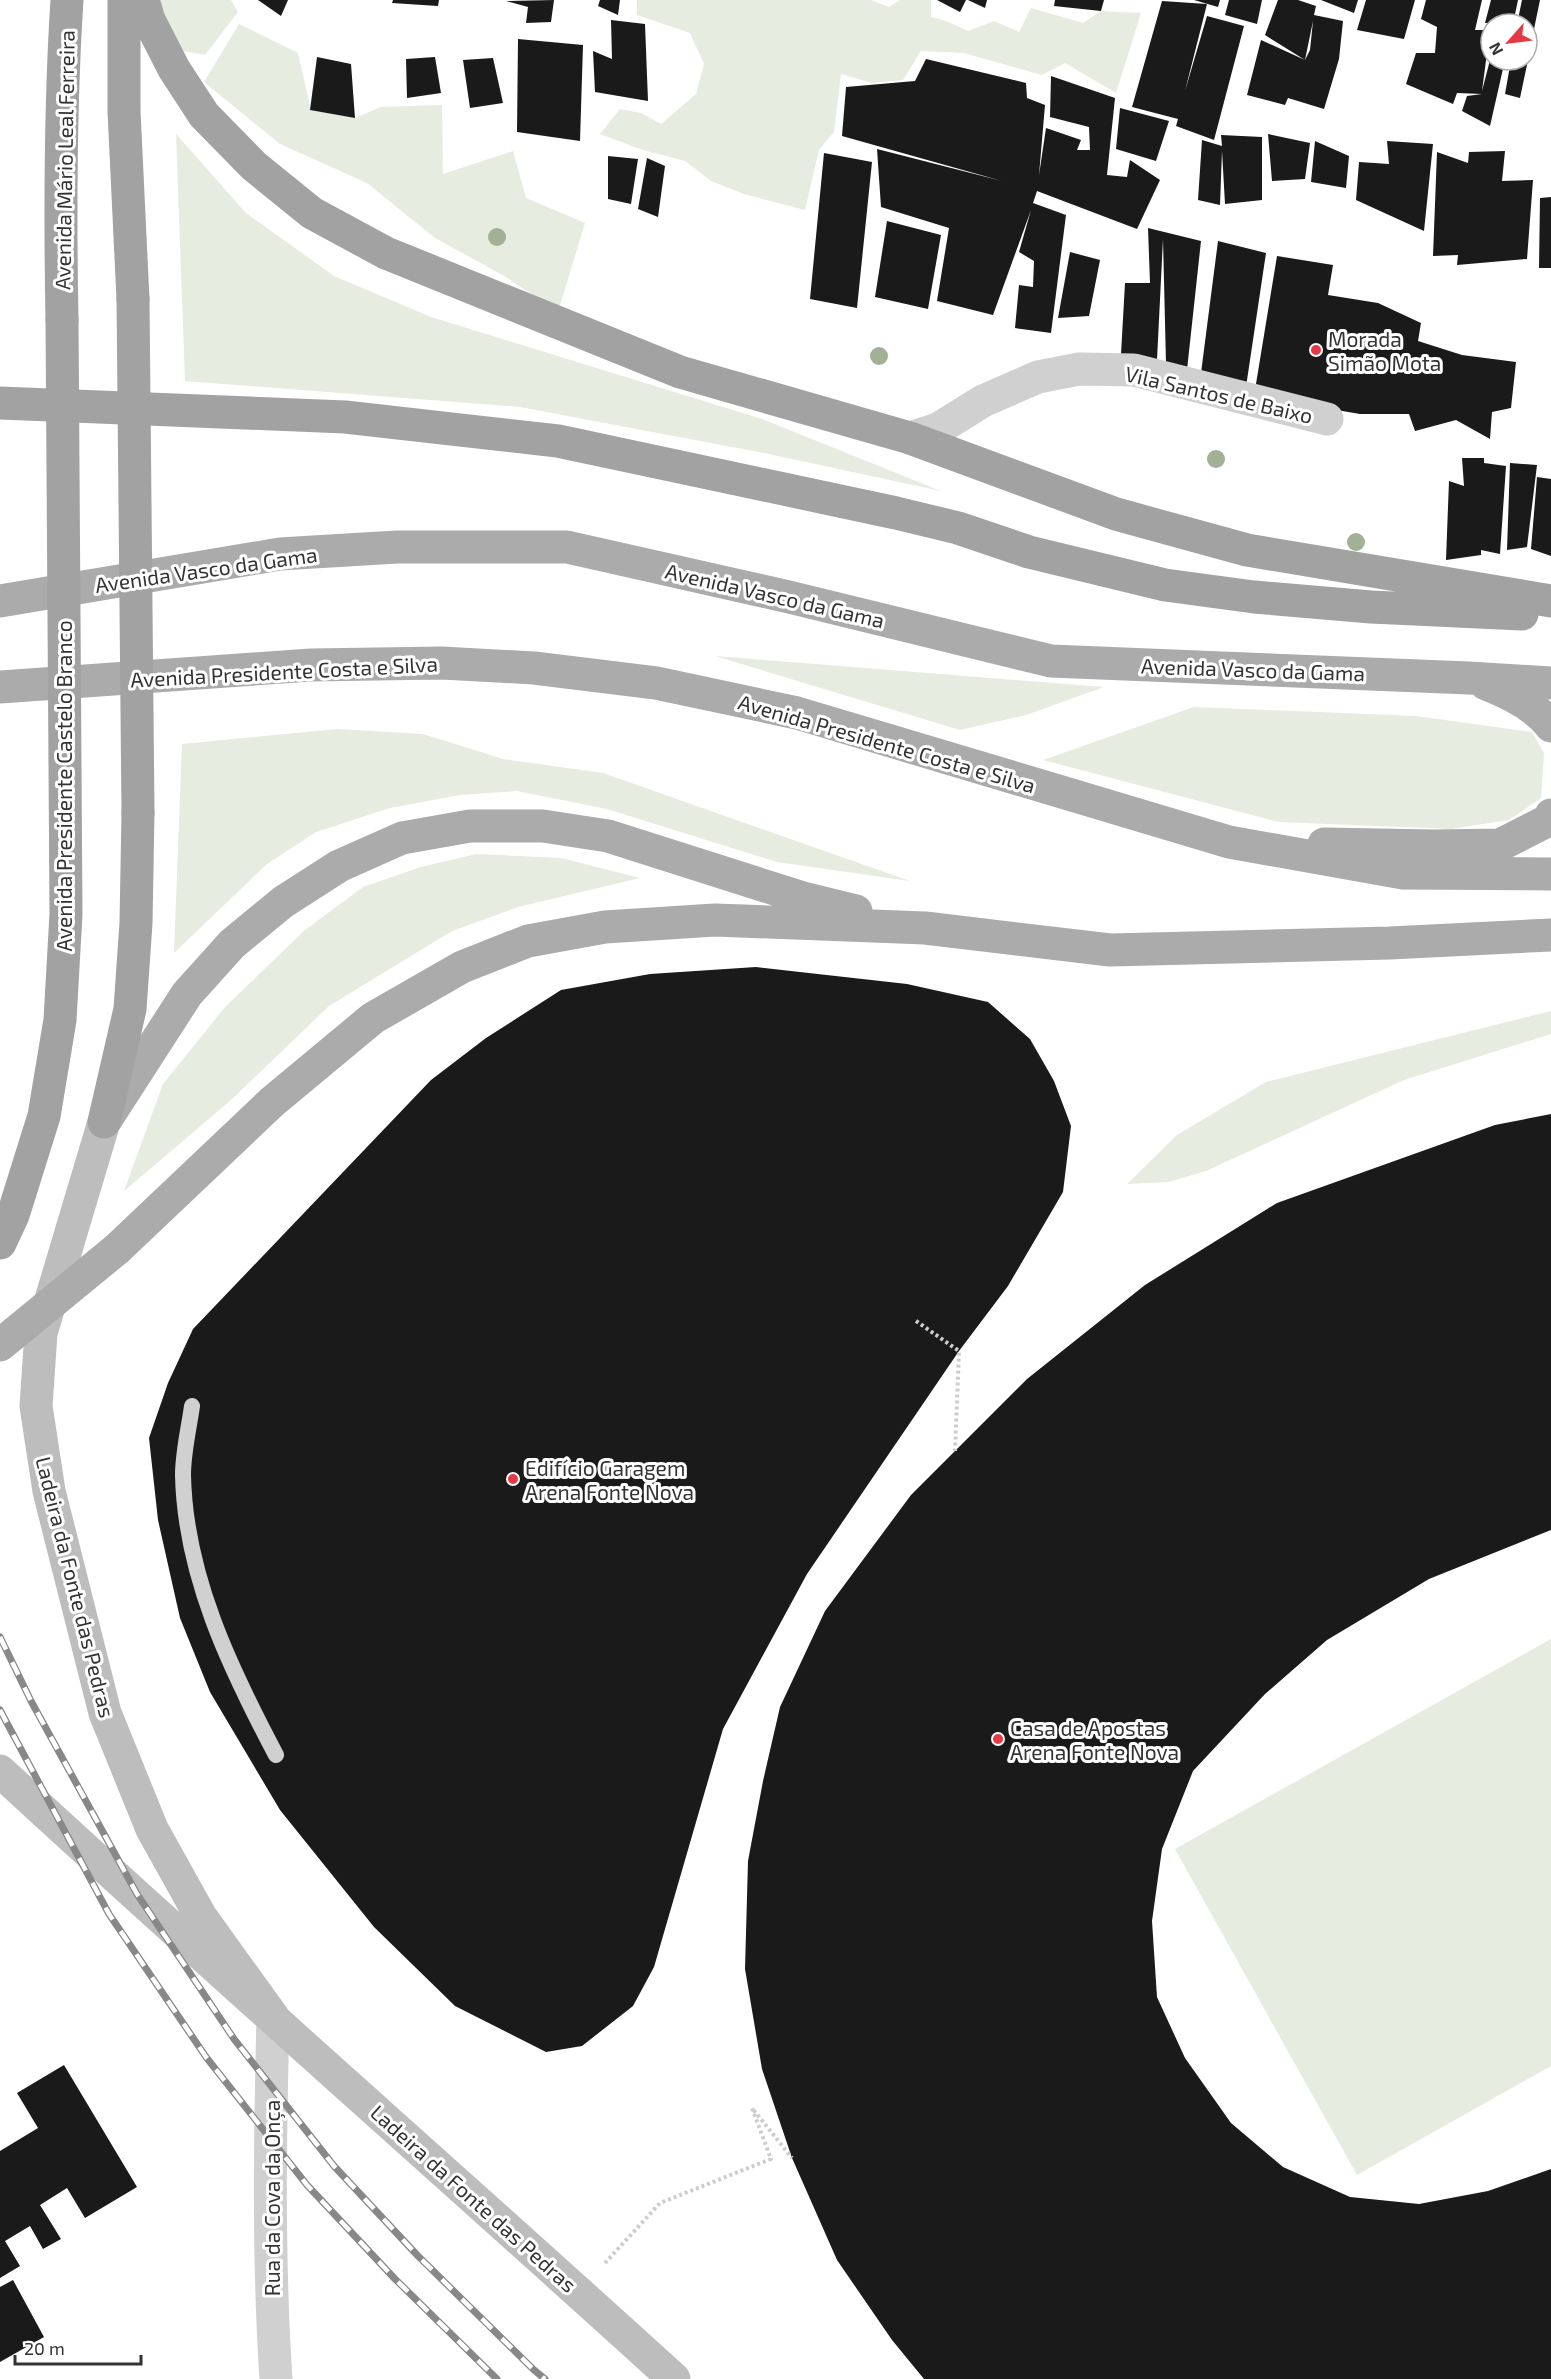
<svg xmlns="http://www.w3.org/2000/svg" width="1551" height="2379" font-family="'Exo 2',sans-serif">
<rect width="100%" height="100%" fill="#fff"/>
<!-- green -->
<path fill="#e6ecdf" d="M151 0H231L238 12 205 55 183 51Z
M637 0H871L889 7 900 0H931V17L946 21 968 31 994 21 1019 32 1031 8 1083 23 1101 11 1141 13 1116 93 1065 63 1042 75 964 53 921 51 903 80 872 83 841 74 834 132 819 150 805 210 744 194 711 181 685 161 643 150 600 134 620 109 641 113 661 124 696 94 704 64 690 33 637 15Z
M239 24 298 53 311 110 355 118 381 107 442 105 443 174 513 151 526 198 585 223 558 312 506 277 435 238 367 183 280 144 204 82Z
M176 134 246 213 334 276 431 317 762 419 941 491 764 453 520 407 185 381Z
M715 656 1104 687 1026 715 960 730Z
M1194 707 1416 716 1532 732 1544 753 1541 798 1509 820 1451 829 1279 822 1043 760Z
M337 729 423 734 503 759 603 773 910 881 777 862 607 809 517 791 460 795 390 808 316 832 267 864 174 953 182 744Z
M476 854 561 858 640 878 518 907 452 931 329 1006 230 1101 124 1191 163 1084 225 1007 305 930 363 887 421 867Z
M1551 1011V1034L1404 1080 1206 1171 1169 1182 1127 1184 1177 1135 1266 1082Z
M1551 1639V2066L1357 2175 1175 1849Z"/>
<!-- building -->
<path fill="#1a1a1a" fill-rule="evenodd" d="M258 0H288L281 16Z
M393 0H439L438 6 392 3Z
M554 0 551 22 526 23 528 7 506 1Z
M600 0H620L618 15 598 6Z
M937 0H966L960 12Z
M968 0H987L985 8Z
M1055 0H1104L1101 11 1054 6Z
M1194 0H1220L1218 7Z
M1229 0H1262L1257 24 1225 15Z
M1278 0H1298L1316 6 1314 15 1343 21 1339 59 1324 109 1288 98 1285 105 1247 95 1261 40 1305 60 1265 35ZM1313 21 1310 50 1305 60Z
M1321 0H1358L1354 13Z
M1366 0H1415L1404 39 1357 30Z
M1426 0H1482L1475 30H1490L1482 91 1490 60H1505L1490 126 1462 111 1467 96 1482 94 1457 93 1453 104 1406 84 1416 53H1435L1437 27 1421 19Z
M1491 0H1518L1513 24 1485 23Z
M1522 0H1540L1528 58 1527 24H1517Z
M1162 1 1207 4 1185 91 1207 16 1244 26 1214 140 1176 126 1178 119 1132 107Z
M611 20 645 24 648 101 595 92 593 51 612 59Z
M518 39 583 45 580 141 517 132Z
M317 57 351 64 355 118 310 110Z
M435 57 441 93 407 98 406 59Z
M493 58 503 103 470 108 463 60Z
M926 59 1026 83 1027 98 1045 105 1039 175 1046 128 1081 140 1077 150H1090L1089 127 1050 117 1051 76 1115 98 1107 175 1127 177 1130 160 1160 180 1137 229 1037 191 1033 203 1066 215 1051 333 1015 328 1019 285 1033 287 1034 261 1019 252 1031 210 993 315 937 301 949 228 881 207 877 149 1002 181 842 136 846 87 915 81Z
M1511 60H1528L1520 98 1505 94Z
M1120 108 1169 121 1156 161 1116 149Z
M1268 134 1310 143 1305 179 1272 181Z
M1221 135 1262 137V200L1225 204 1222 151 1220 205 1198 200 1202 140 1222 146Z
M1315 141 1349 156 1346 188 1311 182Z
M1387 141 1433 144 1424 231 1356 200 1359 162 1389 164Z
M1505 151 1502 181 1533 180 1527 259 1457 265 1458 255 1433 256 1437 152 1468 163 1469 152Z
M824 153 872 162 857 308 810 299Z
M608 156 638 159 631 204 608 199Z
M647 158 665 166 658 217 638 209Z
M1551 197V268H1539L1540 198Z
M887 221 941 235 928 309 875 297Z
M1148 228 1201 241 1187 370 1166 364 1163 239 1157 360 1121 354 1125 283H1150Z
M1218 241 1266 253 1246 387 1201 373Z
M1070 252 1100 260 1089 316 1058 318Z
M1277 256 1333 265 1328 295 1378 303 1421 323 1418 341 1462 355 1516 362 1511 408 1492 412 1490 439 1456 420 1415 431 1409 414H1360L1254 396Z
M1462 458H1484V463L1506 466 1500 554 1481 550V555L1446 560 1449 481 1464 486Z
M1510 463 1537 465 1527 547 1507 550Z
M1537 477 1551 479V556L1531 549Z
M756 967 907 984 988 1002 1030 1039 1054 1081 1071 1126 1063 1192 1008 1286 959 1351 807 1574 723 1729 654 1967 633 2006 582 2046 546 2052 455 2006 374 1927 280 1810 210 1692 180 1618 158 1520 149 1438 168 1383 193 1329 431 1080 486 1038 561 990 650 974Z
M1551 1114V1530L1429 1579 1327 1640 1265 1694 1193 1771 1162 1849 1152 1921 1157 1997 1185 2058 1231 2123 1283 2167 1350 2197 1419 2204 1488 2191 1551 2169V2379H924L892 2340 837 2260 792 2158 762 2069 745 1969 748 1861 763 1781 780 1707 825 1611 911 1495 1027 1379 1145 1285 1277 1203 1495 1125Z
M64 2065 137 2187 85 2218 67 2188 40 2205 61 2239 43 2249 30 2226 5 2241 20 2266 0 2278V2151L38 2128 17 2093Z
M13 2280 44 2337 0 2362V2287Z"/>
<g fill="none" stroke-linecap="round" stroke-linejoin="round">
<!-- path -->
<path stroke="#cdcdcd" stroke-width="4" stroke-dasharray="3 3" stroke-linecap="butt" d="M916 1321 959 1351 955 1451
M605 2263 660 2203 771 2159 752 2108 792 2158"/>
<!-- service -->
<path stroke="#d0d0d0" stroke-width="16" d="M192 1406C189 1428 183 1452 183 1475 185 1575 230 1668 276 1755"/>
<!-- minor -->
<path stroke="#d0d0d0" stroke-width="33" d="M910 438 938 429 983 401 1038 377 1079 369 1134 370 1327 419
M273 2017C270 2138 268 2258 276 2379"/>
<!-- secondary -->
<path stroke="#bdbdbd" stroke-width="33" d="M104 1122 41 1333 36 1406 49 1491 105 1713 152 1829 201 1917 273 2017
M0 1771C222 1976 450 2175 674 2379"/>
<!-- primary -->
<path stroke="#ababab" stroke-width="33" d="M0 601 280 554 397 547H567L789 597 1051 661 1469 678 1551 683
M1486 684C1509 693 1536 706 1551 726
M0 687 311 665 442 663 534 668 656 683 797 713 1229 842 1403 873 1551 874
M1324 844 1435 846 1500 845 1549 820 1551 815
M105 1121 187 994 232 944 283 902 339 866 402 838 470 826H543L608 836 803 898 856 911
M117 1249 272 1102 373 1018 462 967 528 941 605 927 715 920 925 928 1110 950 1390 943 1551 935"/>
<!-- trunk -->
<path stroke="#a2a2a2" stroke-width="33" d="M124 0V111L133 299
M143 0 149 20 174 69 204 115 254 166 312 213 386 253 680 372 910 438 1116 514 1247 550 1551 601
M62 320C60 213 60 107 67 0
M0 403 345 417 558 441 896 513 958 528 1029 552 1165 585 1254 597 1371 607 1522 614
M104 1122 130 1009 136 923 138 813"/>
<!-- rail casing -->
<g stroke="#888" stroke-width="7">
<path id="rail" d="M0 1637 31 1701 137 1894 234 2039 334 2166 418 2256 534 2370 545 2379
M0 1710 109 1914 206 2057 307 2185 395 2279 497 2379"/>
</g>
<!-- rail -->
<use href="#rail" stroke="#fff" stroke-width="4.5" stroke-dasharray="14" stroke-linecap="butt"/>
<!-- primary-bridge -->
<path stroke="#ababab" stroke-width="33" d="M0 1345 117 1249"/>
<!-- trunk-bridge -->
<path stroke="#a2a2a2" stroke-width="33" d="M133 299 138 813
M0 1243 13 1215 44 1116 60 1020 66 914 62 320"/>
</g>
<!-- trees -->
<g fill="#a2b095">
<circle cx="497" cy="237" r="9"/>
<circle cx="879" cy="356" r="9"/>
<circle cx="1216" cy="459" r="9"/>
<circle cx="1356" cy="542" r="9"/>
</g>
<!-- markers -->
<g fill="#e63946" stroke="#fff" stroke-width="2">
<circle cx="1316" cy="350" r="6"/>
<circle cx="513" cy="1479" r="6"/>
<circle cx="998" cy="1739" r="6"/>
</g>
<g text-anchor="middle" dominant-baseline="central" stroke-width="6" stroke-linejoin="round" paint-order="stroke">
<!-- street labels -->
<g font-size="21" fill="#333" stroke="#fff">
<text transform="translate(64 160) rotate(-89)">Avenida Mário Leal Ferreira</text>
<text transform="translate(1219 394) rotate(13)">Vila Santos de Baixo</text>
<text transform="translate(206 569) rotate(-8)">Avenida Vasco da Gama</text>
<text transform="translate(775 595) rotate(13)">Avenida Vasco da Gama</text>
<text transform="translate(1253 669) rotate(2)">Avenida Vasco da Gama</text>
<text transform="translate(284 671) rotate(-3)">Avenida Presidente Costa e Silva</text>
<text transform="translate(887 743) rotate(16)">Avenida Presidente Costa e Silva</text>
<text transform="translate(63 786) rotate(-90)">Avenida Presidente Castelo Branco</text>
<text transform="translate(76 1587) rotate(76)">Ladeira da Fonte das Pedras</text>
<text transform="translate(271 2198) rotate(-90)">Rua da Cova da Onça</text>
<text transform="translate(474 2198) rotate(42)">Ladeira da Fonte das Pedras</text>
</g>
<!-- poi labels -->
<g font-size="21" fill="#333" stroke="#fff" text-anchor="start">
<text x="1328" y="338">Morada<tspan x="1328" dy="24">Simão Mota</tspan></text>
<text x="525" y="1467">Edifício Garagem<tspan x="525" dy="24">Arena Fonte Nova</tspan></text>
<text x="1010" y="1727">Casa de Apostas<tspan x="1010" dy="24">Arena Fonte Nova</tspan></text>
</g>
</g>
<!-- north arrow -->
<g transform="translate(1509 42) rotate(242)"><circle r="28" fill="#ffffff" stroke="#adadad" stroke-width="1.5"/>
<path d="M0-4.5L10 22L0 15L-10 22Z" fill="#e63946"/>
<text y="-9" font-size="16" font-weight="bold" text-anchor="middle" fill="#333333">N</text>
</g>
<!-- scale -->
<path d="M15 2355v9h126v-9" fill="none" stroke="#333333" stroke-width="3"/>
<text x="24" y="2355" font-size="18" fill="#333333" stroke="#ffffff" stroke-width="4.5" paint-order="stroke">20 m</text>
</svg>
